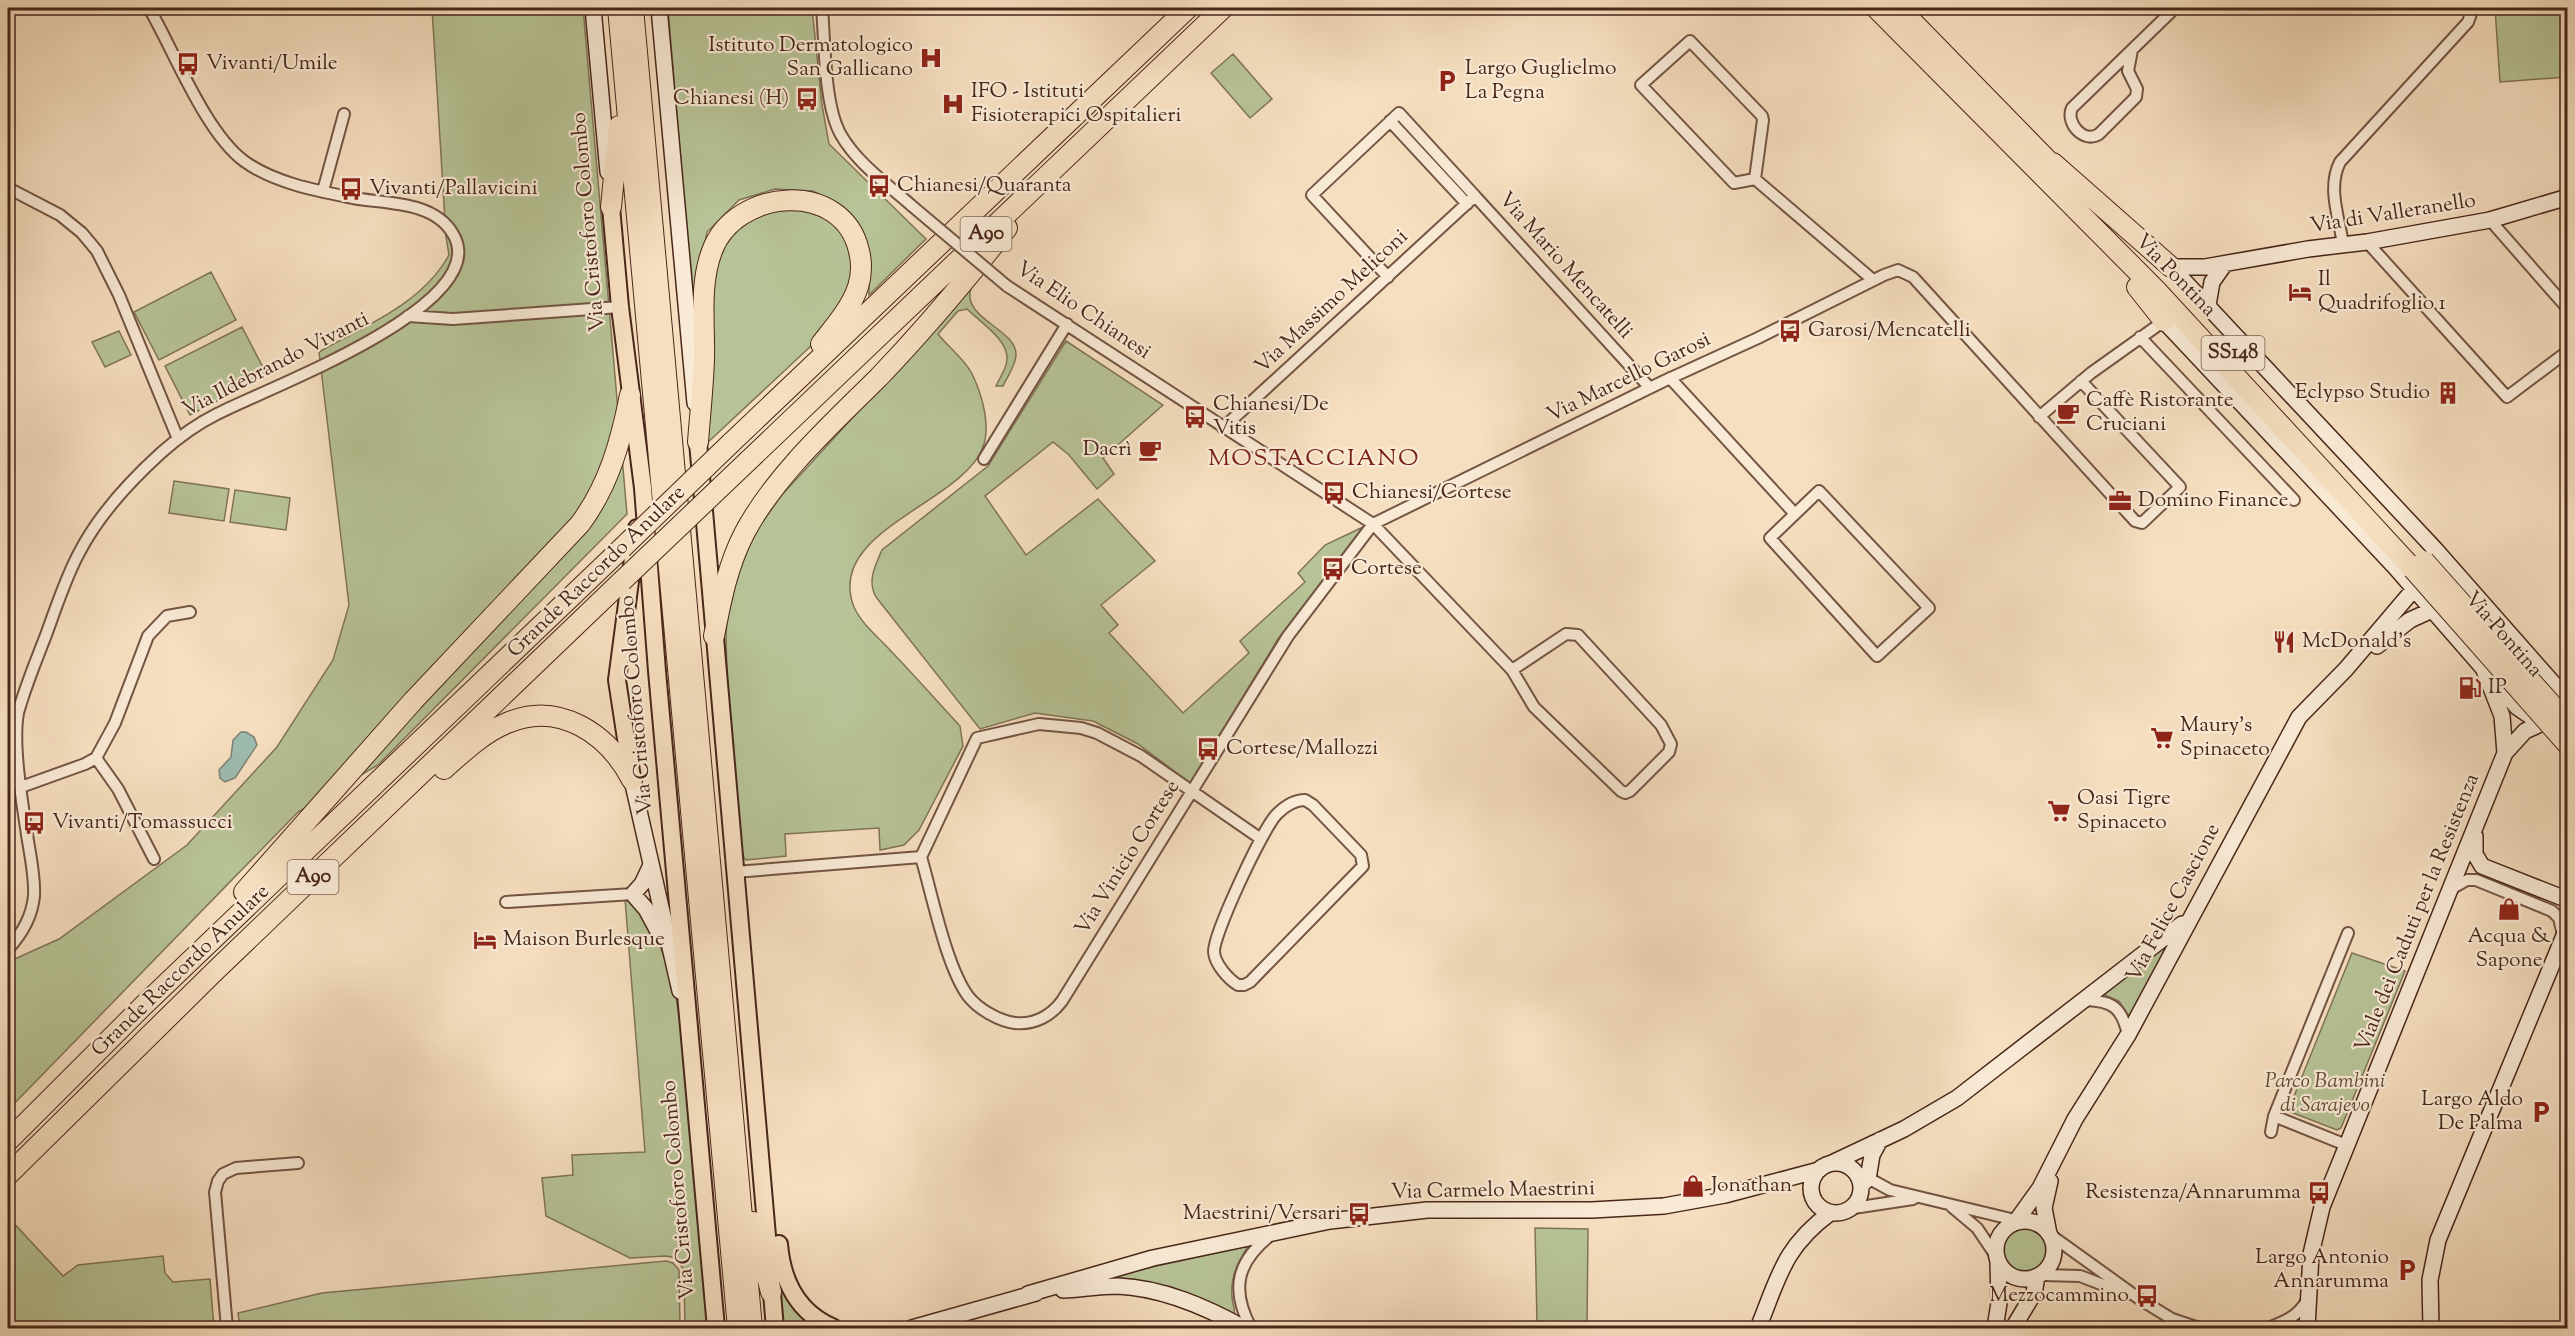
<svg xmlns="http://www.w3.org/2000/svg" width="2575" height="1336" font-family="'Sorts Mill Goudy',serif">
<rect width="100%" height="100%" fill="#f6dfc0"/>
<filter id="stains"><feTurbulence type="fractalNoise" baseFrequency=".00333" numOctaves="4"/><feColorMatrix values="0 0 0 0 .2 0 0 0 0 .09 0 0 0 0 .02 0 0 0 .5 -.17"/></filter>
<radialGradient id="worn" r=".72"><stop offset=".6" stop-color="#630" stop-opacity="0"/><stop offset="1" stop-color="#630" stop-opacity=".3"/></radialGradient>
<!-- green -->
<path fill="#b7c396" stroke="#807458" stroke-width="1.5" d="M432 8H583L627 514 378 765 298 812 8 1110V962L59 939 187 845 277 747 333 660 349 605 319 352C366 325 422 304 449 255L446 237Z
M668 8H812L822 105 829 144 926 239 869 295V263L859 227 839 204 813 191 775 189 739 200 707 232 693 307Z
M2495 8H2567V77L2500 82Z
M1233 54 1272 99 1250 118 1211 73Z
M792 204 837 224 853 251 854 281 812 345 705 445 713 272 723 245 736 224Z
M211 272 236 320 159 360 134 312Z
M971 288C961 319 1017 329 1016 355 1016 365 1007 377 1003 386H996C1000 377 1006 370 1007 360 1009 340 980 322 967 309L958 311 938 334C949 348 966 360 973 376 982 395 991 426 983 447 963 503 824 531 854 607 861 623 877 636 889 649 913 674 936 700 960 726L963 746 919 830 904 845 880 850 879 828 785 834 786 856 746 860 742 855 727 678 726 635 729 596 751 542 761 524 781 496Z
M242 327 267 375 190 415 165 366Z
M119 331 131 355 105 367 92 342Z
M1066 341 1163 405 1103 458 1114 474 1097 489 1069 455 1053 442 985 496 1026 555 1098 499 1155 561 1101 605 1118 625 1109 633 1183 713 1249 653 1240 641 1305 582 1298 573 1325 545 1363 527 1278 639 1190 783 1138 744 1093 721 1035 713 980 729 876 597C867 581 875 566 882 550L988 466Z
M174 481 229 489 224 521 169 513Z
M235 490 290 498 286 530 230 522Z
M625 899 637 905 656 936 673 979 682 1034 708 1328H685L684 1270 676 1258 666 1256 630 1258 546 1216 542 1178 573 1175 572 1155 645 1152Z
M2162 948 2165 951 2131 1014 2128 1015 2119 1001 2105 995V992Z
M2352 953 2405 971 2341 1128 2337 1130 2288 1111Z
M8 1217 63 1276 78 1265 163 1256 165 1273 173 1282 210 1279 214 1328H8Z
M1535 1228 1588 1229 1587 1327 1735 1326 1739 1328H1442L1537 1323Z
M2002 1251a23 23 0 1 1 46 0a23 23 0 1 1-46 0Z
M1248 1246C1238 1262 1230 1277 1232 1297 1232 1304 1236 1309 1234 1316L1108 1281 1106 1277Z
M666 1261 673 1263 679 1270 680 1328H240L238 1313 322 1293Z
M776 1270 826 1328H784Z"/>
<!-- water -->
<path fill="#9dbdb0" stroke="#7b8174" stroke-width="1.5" d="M241 732H246L254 737 257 745 235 778 225 782 220 778 219 770 231 757 233 740Z"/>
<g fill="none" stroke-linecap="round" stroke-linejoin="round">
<!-- street casing -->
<g stroke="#745443" stroke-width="14">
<path id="street" d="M822 8C825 42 824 106 841 135 857 163 887 184 912 206
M1690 41 1762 116 1763 120 1755 179 1734 183 1641 85Z
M2132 50 2128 71 2137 89 2136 97 2099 134C2084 144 2065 123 2072 108L2175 8
M1390 121 1467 204
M1755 179 1873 280
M8 188 60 215 82 233 97 251 119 295 178 439
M323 191 344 114
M2490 220 2568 309
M2367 242 2507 397 2568 351
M2343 244C2339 218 2327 187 2340 162L2468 22 2473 8
M1388 277 1312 195 1399 113 1475 196
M1007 286 1373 524 1512 670 1534 707 1621 791 1625 793 1630 791 1669 752 1671 744 1661 725 1578 635 1566 634 1512 670
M408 316 453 319 620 307
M2140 337 2294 500
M1670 378 1795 514
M2039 417 2091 373 2164 321
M1223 428 1475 196 1650 388
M984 459 1067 324
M1819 491 1929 608 1877 656 1770 538Z
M96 758 118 789 154 859
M21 787 85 764 96 758 115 723 148 636 167 616 190 612
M1305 800 1313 805 1361 855 1363 866 1250 982 1244 985H1238C1228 979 1215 964 1214 952 1213 935 1263 828 1277 814 1284 807 1294 800 1305 800Z
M921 857C932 894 946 966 968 996 978 1009 999 1021 1015 1023 1034 1025 1051 1016 1062 1001L1288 636 1373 524 1664 381 1758 338 1884 275 1898 270 1913 277 2135 521 2142 523 2180 487 2081 381
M921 857 977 738 1039 724 1081 728 1097 733 1141 756 1261 839
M735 872 921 857
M2451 889 2467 880H2476L2552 911 2559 918 2563 935
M506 902 633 894
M8 949C22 934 32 917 34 896 35 878 31 859 28 841 23 807 12 746 18 713 25 687 36 661 46 635 56 608 65 579 79 553 98 516 131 480 162 452 179 437 197 424 217 414 262 390 496 305 453 234 434 201 387 204 353 198 318 191 274 183 244 161 205 132 174 51 149 8
M2086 1000C2113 1001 2122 1008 2128 1035
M2274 1116 2346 1145
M2271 1132 2274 1116 2348 933
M1857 1172 1890 1190 2015 1220
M1952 1207 1977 1228 1996 1256
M1847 1209 1913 1199
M2052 1236 2141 1300 2172 1319 2199 1328
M2042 1275 2080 1276 2127 1294
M227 1328 215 1192 218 1181 223 1174 236 1168 298 1163
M1251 1328C1230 1289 1237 1261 1272 1234
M2268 1328C2284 1322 2299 1316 2307 1300"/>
</g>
<!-- secondary casing -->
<g stroke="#482619" stroke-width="18">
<path id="secondary" d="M593 8 608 172
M659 8 695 403
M2171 267 2434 548 2568 700
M2171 267H2205L2308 249 2367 242 2490 220 2568 197
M2208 305 2212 282 2224 265
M2164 321 2395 567 2517 707 2533 718 2546 722
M2377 646 2410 620 2432 610
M2505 753 2525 731 2547 721
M632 780 680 991
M2475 836V854L2482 866 2568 900
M651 865 642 884 633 894 646 909 660 935
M1832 1163 1904 1129 1957 1098 2182 924
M1811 1188a25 25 0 1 1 50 0a25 25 0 1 1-50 0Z
M1861 1185 1868 1179 1872 1155 1880 1140
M2017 1220 2040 1188 2075 1119 2128 1035 2299 717 2346 669 2414 589
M1996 1250a29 29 0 1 1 58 0a29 29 0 1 1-58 0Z
M2049 1234 2044 1208 2050 1181
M1063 1290C1081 1289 1100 1286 1118 1286 1163 1288 1206 1307 1244 1328
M1028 1294 1153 1258 1330 1221 1427 1210H1592L1664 1206 1725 1195 1819 1170
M912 1328 1036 1293
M1758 1328C1779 1277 1783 1248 1830 1213
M1995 1328 1999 1303 1998 1262
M2013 1328 2034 1293 2037 1277
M2307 1328 2311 1254 2322 1207 2505 753 2502 716 2484 670
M2431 1328 2430 1280 2438 1240 2568 926"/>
</g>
<!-- primary casing -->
<g stroke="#482619" stroke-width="20">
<path id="primary" d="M611 207 620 307 643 488 657 671 716 1328
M698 442 775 1328
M632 778 617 680 637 528
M779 1244C782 1281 798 1313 834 1328"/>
</g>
<!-- highway casing -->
<g stroke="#482619" stroke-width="22">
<path id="highway" d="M618 8 738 1328
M633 8 752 1328
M1876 8 2157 291 2413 569
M1899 8 2061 174
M2053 163 2171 267
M611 207 619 126
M2137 287 2164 321
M698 442C700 415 703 387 704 360 705 324 699 285 712 251 735 188 843 179 859 251 862 263 862 274 858 287 851 308 835 326 821 344
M731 443 1188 8
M749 460 1223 8
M714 636C721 600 728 564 745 532 776 474 833 423 879 377 923 331 967 279 1007 228
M444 769C463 752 483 733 507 723 560 700 609 735 632 780
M244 892 413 701 580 524C609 485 621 441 630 395
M8 1141 143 1006 622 548
M8 1175 215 971 622 581
M753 1222 771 1292"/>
</g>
<!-- street -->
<use href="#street" stroke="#f9ead6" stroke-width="10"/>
<!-- secondary -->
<use href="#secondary" stroke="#f9ead6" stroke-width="15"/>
<!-- primary -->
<use href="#primary" stroke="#f6dfc0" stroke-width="16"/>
<!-- highway -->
<use href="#highway" stroke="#f6dfc0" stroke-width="20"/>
<!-- street-bridge casing -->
<g stroke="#745443" stroke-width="14" stroke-linecap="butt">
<path id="street-bridge" d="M912 206 1007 286"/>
</g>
<!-- highway-bridge casing -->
<g stroke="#482619" stroke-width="22" stroke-linecap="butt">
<path id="highway-bridge" d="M622 548 731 443
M2424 561 2568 723
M2413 569 2568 745
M622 581 749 460"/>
</g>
<!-- street-bridge -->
<use href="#street-bridge" stroke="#f9ead6" stroke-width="10"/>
<!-- highway-bridge -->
<use href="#highway-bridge" stroke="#f6dfc0" stroke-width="20"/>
</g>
<!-- icons -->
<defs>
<g id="hospital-bare" transform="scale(1.8)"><path d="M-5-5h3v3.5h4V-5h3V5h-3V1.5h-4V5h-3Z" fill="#8f2418" stroke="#f9ead6" stroke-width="2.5" paint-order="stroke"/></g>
<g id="bus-bare" transform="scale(1.8)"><path d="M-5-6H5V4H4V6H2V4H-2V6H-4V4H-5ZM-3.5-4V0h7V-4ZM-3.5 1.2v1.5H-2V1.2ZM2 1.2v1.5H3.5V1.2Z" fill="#8f2418" stroke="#f9ead6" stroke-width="2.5" paint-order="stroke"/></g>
<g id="parking-bare" transform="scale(1.8)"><path d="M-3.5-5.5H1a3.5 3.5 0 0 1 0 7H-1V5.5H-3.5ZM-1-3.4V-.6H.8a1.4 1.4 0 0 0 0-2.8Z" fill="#8f2418" stroke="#f9ead6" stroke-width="2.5" paint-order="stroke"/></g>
<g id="hotel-bare" transform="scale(1.8)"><path d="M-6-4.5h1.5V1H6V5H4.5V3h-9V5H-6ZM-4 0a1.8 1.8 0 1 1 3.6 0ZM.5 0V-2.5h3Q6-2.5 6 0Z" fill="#8f2418" stroke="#f9ead6" stroke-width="2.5" paint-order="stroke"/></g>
<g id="building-bare" transform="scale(1.8)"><path d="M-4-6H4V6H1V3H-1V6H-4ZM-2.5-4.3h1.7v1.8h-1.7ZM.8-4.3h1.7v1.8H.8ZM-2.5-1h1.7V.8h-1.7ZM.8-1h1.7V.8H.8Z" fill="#8f2418" stroke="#f9ead6" stroke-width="2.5" paint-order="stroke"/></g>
<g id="cafe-bare" transform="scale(1.8)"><path d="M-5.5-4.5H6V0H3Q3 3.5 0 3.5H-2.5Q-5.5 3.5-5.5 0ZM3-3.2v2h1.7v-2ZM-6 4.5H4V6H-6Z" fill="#8f2418" stroke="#f9ead6" stroke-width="2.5" paint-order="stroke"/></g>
<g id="office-bare" transform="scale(1.8)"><path d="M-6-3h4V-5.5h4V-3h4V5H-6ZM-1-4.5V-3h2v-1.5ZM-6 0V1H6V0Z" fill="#8f2418" stroke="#f9ead6" stroke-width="2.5" paint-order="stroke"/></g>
<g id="restaurant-bare" transform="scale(1.8)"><path d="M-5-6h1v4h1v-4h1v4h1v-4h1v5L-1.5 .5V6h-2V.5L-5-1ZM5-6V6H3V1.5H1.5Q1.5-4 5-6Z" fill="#8f2418" stroke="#f9ead6" stroke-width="2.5" paint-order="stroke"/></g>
<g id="fuel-bare" transform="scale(1.8)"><path d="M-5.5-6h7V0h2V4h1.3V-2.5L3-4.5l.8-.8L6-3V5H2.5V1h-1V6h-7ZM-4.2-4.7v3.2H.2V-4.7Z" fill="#8f2418" stroke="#f9ead6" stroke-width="2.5" paint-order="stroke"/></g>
<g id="supermarket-bare" transform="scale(1.8)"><path d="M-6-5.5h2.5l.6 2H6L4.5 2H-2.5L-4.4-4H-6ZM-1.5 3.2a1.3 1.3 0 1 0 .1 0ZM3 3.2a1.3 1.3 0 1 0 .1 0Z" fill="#8f2418" stroke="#f9ead6" stroke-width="2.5" paint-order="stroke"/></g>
<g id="shop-bare" transform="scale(1.8)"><path d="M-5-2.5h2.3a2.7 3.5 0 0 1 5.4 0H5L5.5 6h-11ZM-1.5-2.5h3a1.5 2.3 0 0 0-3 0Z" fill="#8f2418" stroke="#f9ead6" stroke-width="2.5" paint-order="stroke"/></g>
</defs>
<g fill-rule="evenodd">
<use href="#hospital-bare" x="931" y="58"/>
<use href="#bus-bare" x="188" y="64"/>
<use href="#parking-bare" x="1447" y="81"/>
<use href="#bus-bare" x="807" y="99"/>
<use href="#hospital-bare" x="953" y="104"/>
<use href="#bus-bare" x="879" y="186"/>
<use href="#bus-bare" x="351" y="189"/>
<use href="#hotel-bare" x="2300" y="292"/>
<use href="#bus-bare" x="1790" y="331"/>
<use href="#building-bare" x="2448" y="393"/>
<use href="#cafe-bare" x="2068" y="413"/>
<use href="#bus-bare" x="1195" y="417"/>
<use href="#cafe-bare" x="1150" y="450"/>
<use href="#bus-bare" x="1334" y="493"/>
<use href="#office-bare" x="2120" y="501"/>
<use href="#bus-bare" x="1333" y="569"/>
<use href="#restaurant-bare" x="2284" y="642"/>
<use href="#fuel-bare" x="2470" y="688"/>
<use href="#supermarket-bare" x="2162" y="738"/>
<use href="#bus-bare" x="1208" y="749"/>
<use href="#supermarket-bare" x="2059" y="811"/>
<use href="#bus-bare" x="34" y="823"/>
<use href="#shop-bare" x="2509" y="909"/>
<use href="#hotel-bare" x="485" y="940"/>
<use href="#parking-bare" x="2541" y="1112"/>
<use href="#shop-bare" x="1693" y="1186"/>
<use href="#bus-bare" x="2319" y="1193"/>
<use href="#bus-bare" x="1359" y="1214"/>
<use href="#parking-bare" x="2407" y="1270"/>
<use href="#bus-bare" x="2147" y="1296"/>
</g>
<g text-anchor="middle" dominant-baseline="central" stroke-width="4.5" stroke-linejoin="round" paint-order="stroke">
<!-- shield labels -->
<g fill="#f9ead6" stroke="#7d6152" stroke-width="1.5">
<rect x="960.5" y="217" width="51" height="34" rx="4.5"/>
<rect x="2201.5" y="336" width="63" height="34" rx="4.5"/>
<rect x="287.5" y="860" width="51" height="34" rx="4.5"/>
</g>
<g font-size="20" font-weight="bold" fill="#482619">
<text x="986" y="234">A90</text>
<text x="2233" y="353">SS148</text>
<text x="313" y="877">A90</text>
</g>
<!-- poi labels -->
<g font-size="21" fill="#482619" stroke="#f9ead6" text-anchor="start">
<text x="913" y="46" text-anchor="end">Istituto Dermatologico<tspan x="913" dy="24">San Gallicano</tspan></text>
<text x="206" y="64">Vivanti/Umile</text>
<text x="1465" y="69">Largo Guglielmo<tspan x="1465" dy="24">La Pegna</tspan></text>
<text x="971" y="92">IFO - Istituti<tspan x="971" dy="24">Fisioterapici Ospitalieri</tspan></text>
<text x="789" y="99" text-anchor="end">Chianesi (H)</text>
<text x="897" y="186">Chianesi/Quaranta</text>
<text x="369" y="189">Vivanti/Pallavicini</text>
<text x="2318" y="280">Il<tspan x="2318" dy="24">Quadrifoglio 1</tspan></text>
<text x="1808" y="331">Garosi/Mencatelli</text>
<text x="2430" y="393" text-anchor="end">Eclypso Studio</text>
<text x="2086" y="401">Caffè Ristorante<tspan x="2086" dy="24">Cruciani</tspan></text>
<text x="1213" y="405">Chianesi/De<tspan x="1213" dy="24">Vitis</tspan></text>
<text x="1132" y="450" text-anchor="end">Dacrì</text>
<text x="1352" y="493">Chianesi/Cortese</text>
<text x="2138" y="501">Domino Finance</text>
<text x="1351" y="569">Cortese</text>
<text x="2302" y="642">McDonald's</text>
<text x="2488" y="688">IP</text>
<text x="2180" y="726">Maury's<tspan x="2180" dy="24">Spinaceto</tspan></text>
<text x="1226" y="749">Cortese/Mallozzi</text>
<text x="2077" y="799">Oasi Tigre<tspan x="2077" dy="24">Spinaceto</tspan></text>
<text x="52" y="823">Vivanti/Tomassucci</text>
<text x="2509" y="937" text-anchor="middle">Acqua &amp;<tspan x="2509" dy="24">Sapone</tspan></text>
<text x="503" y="940">Maison Burlesque</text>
<text x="2523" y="1100" text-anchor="end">Largo Aldo<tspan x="2523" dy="24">De Palma</tspan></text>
<text x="1711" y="1186">Jonathan</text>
<text x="2301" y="1193" text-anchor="end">Resistenza/Annarumma</text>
<text x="1341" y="1214" text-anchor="end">Maestrini/Versari</text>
<text x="2389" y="1258" text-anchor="end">Largo Antonio<tspan x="2389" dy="24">Annarumma</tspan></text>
<text x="2129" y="1296" text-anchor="end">Mezzocammino</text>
</g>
<!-- street labels -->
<g font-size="21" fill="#482619" stroke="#f9ead6">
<text transform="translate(2393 214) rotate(-9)">Via di Valleranello</text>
<text transform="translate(589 222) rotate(-95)">Via Cristoforo Colombo</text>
<text transform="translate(1565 266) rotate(48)">Via Mario Mencatelli</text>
<text transform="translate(2175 276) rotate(46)">Via Pontina</text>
<text transform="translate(1332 302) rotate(-43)">Via Massimo Meliconi</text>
<text transform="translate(1083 311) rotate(34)">Via Elio Chianesi</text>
<text transform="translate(276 365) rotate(-27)">Via Ildebrando Vivanti</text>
<text transform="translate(1629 378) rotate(-26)">Via Marcello Garosi</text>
<text transform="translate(597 572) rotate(-44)">Grande Raccordo Anulare</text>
<text transform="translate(2503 635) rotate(49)">Via Pontina</text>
<text transform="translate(637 705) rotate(-95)">Via Cristoforo Colombo</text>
<text transform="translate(1128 858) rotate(-58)">Via Vinicio Cortese</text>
<text transform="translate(2174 903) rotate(-62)">Via Felice Cascione</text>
<text transform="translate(2418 913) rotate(-68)">Viale dei Caduti per la Resistenza</text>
<text transform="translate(181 971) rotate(-44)">Grande Raccordo Anulare</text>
<text transform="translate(679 1190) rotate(-95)">Via Cristoforo Colombo</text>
<text transform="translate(1493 1191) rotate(-1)">Via Carmelo Maestrini</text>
</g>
<!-- park labels -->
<g font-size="21" font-style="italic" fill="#644d38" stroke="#f9ead6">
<text x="2325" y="1082">Parco Bambini<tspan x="2325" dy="24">di Sarajevo</tspan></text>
</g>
<!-- quarter labels -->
<g font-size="24" letter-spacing="1.5" fill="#7a1f14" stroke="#f9ead6">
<text x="1314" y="459">MOSTACCIANO</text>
</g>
</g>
<!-- margin -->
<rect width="2575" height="1336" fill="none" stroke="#f6dfc0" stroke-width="30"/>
<rect x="9" y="9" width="2557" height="1318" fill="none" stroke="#482619" stroke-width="3"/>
<rect x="15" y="15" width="2545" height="1306" fill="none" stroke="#482619" stroke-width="1.5"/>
<rect width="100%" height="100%" filter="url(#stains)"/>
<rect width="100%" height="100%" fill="url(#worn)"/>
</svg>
